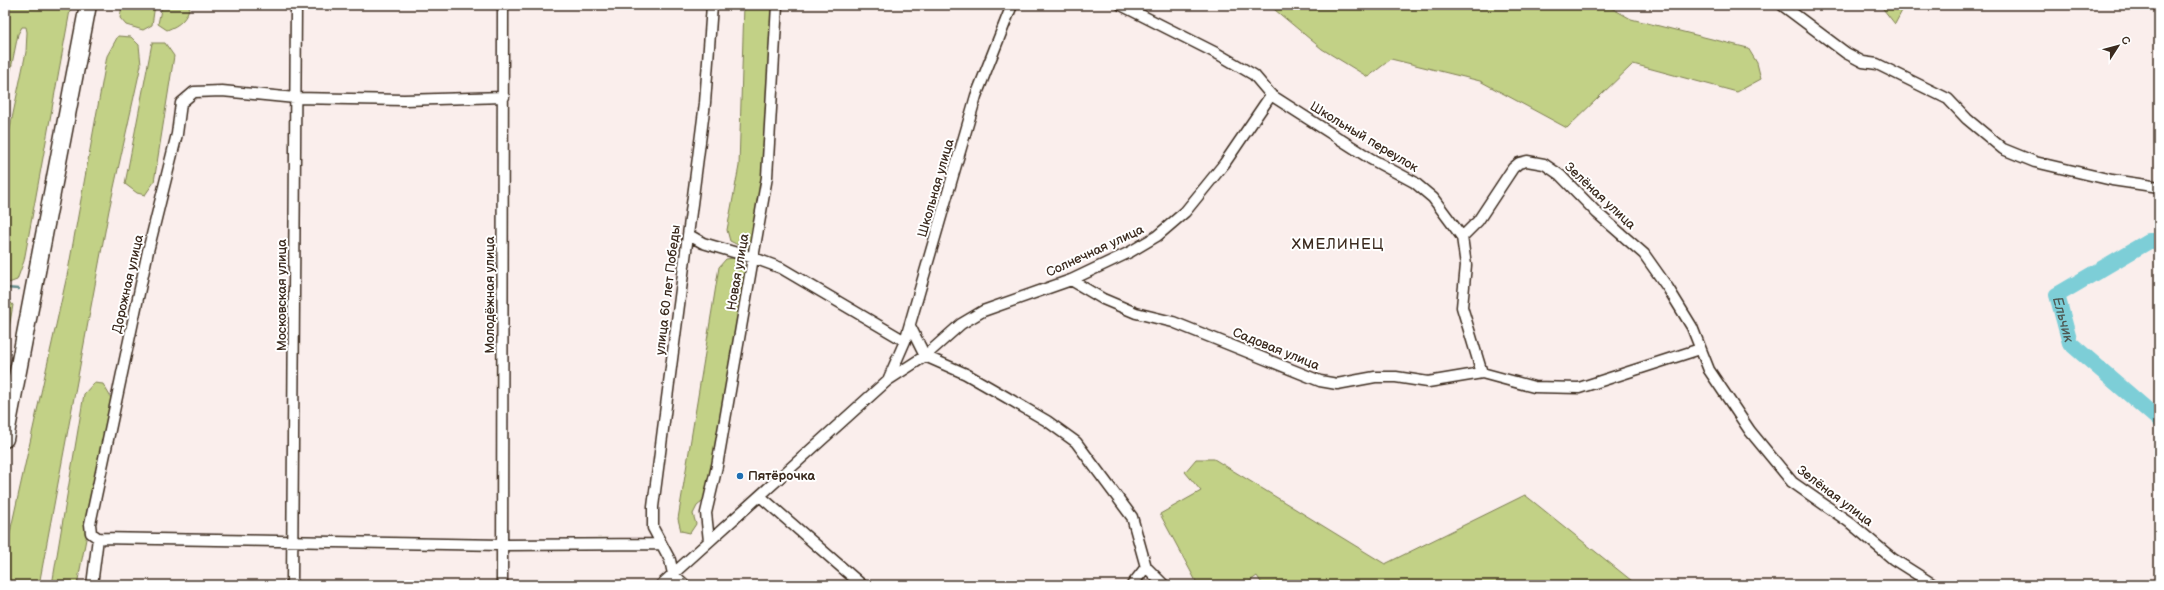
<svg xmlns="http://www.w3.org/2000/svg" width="2164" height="590" font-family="'Balsamiq Sans',sans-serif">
<rect width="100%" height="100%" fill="#faeeec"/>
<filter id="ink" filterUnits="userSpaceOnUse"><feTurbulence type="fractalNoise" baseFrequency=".025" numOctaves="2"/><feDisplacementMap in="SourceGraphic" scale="8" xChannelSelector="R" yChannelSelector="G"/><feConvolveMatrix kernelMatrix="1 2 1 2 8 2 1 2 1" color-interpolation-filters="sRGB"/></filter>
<g filter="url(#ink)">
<!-- green -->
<path fill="#c2d186" stroke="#7e7e52" d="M5 5H71L24 261 17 280 6 284 5 152 26 52 27 32 26 27H22L18 34 5 99Z
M122 5H155L152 25 143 30 126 25 120 18Z
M162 5H190C187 19 180 25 167 30L158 24Z
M744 5H775L766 174 752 249H746L730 241 727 230 739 166Z
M1269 5H1606L1631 19 1748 48 1757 63 1761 79 1737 92 1633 64 1567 128 1480 81 1391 59 1368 77 1322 49Z
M1880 5H1905L1895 24Z
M118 36 131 37 139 45 141 65 109 210 39 585H5V555L68 271 107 56Z
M152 43H165L174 56 154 182 145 195 137 193 125 184Z
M734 258 748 268 707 498 697 506 693 514 696 524 690 533 681 531 678 519 719 267 726 259Z
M5 296 13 305 5 351Z
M94 383 103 384 113 401 77 585H52L84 394Z
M1196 459H1214L1385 564 1525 495 1637 585H1263L1257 576 1244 585H1198L1160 514 1201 491 1185 472Z"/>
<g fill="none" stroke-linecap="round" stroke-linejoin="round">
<!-- stream -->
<path stroke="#638c8d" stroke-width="2.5" d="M5 288 19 289"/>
<!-- river -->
<path stroke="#7dced7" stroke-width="16" id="s1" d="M2159 241H2149L2057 295 2070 343 2159 420"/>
<!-- street casing -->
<g stroke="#3b2a1e" stroke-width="13">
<path id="street" d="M1121 5 1218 54 1254 75 1271 95 1371 159 1414 182 1433 198 1462 237 1466 265 1462 307 1482 373
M1782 5 1846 53 1863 62 1877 64 1948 99 1967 119 2003 149 2035 162 2112 180 2159 187
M689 235 703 243 754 258 781 268 905 341
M1462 237 1478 221 1513 168 1519 163 1527 161 1544 164 1560 175 1597 213 1644 254 1668 288 1692 327 1709 370 1750 431 1792 482 1849 522 1893 559 1934 585
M1071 280 1103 299 1136 313 1173 322 1320 381 1337 384 1375 377H1396L1428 382 1482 373 1534 387 1579 388 1700 349
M910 326 925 356 966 374 1006 397 1047 421 1076 442 1132 517 1146 567 1132 585
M888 380 905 341 976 96 1012 5
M760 496 862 585
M98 538 502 545 660 544
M709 541 706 513 717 466 767 177 777 5
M1146 567 1164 585
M673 574 888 380 925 356 961 324 983 311 1071 280 1130 252 1157 236 1185 212 1224 164 1271 95
M673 574 670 560 653 528V507L705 103 712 5
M92 585 98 538 91 533 90 524 148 251 177 134 181 103 194 92 222 91 295 98 404 100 504 97
M292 585 296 5
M502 585 503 5
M661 585 673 574 685 585"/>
</g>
<!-- primary casing -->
<g stroke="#3b2a1e" stroke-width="19">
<path id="primary" d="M5 439 88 5"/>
</g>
<!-- street -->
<use href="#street" stroke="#fff" stroke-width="10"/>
<!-- primary -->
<use href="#primary" stroke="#fff" stroke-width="16"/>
</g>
</g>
<!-- markers -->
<circle fill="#1f6fb2" stroke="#fff" stroke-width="1.5" cx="740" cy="476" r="4"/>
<g text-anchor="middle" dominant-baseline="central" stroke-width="4" stroke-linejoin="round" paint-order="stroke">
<!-- street labels -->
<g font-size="13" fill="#3b2a1e" stroke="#fff">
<text transform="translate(1364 137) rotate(31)">Школьный переулок</text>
<text transform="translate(936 188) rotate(-74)">Школьная улица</text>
<text transform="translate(1600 196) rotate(43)">Зелёная улица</text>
<text transform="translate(1095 251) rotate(-25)">Солнечная улица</text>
<text transform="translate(738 272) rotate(-80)">Новая улица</text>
<text transform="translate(128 284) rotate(-77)">Дорожная улица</text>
<text transform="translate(668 290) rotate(-83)">улица 60 лет Победы</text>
<text transform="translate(282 295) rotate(-90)">Московская улица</text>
<text transform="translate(490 295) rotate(-90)">Молодёжная улица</text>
<text transform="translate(1276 349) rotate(22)">Садовая улица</text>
<text transform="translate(1835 496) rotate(37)">Зелёная улица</text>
</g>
<!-- poi labels -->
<g font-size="13" font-weight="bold" fill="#3b2a1e" stroke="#fff" text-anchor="start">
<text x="748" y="476">Пятёрочка</text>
</g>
<!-- water labels -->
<g font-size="14" font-style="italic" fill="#4f5b56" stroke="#fff">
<text stroke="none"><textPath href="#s1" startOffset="142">Ельчик</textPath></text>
</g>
<!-- quarter labels -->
<g font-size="15" letter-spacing="1" fill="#3b2a1e" stroke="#fff">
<text x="1338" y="244">ХМЕЛИНЕЦ</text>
</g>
</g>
<!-- margin -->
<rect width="2164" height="590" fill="none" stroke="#fff" stroke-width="20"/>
<rect x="10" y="10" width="2144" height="570" fill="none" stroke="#3b2a1e" stroke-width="1.5" filter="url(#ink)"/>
<!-- north arrow -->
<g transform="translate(2118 46) rotate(54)" stroke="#ffffff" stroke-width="3" paint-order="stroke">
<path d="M0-3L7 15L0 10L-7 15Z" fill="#3b2a1e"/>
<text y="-6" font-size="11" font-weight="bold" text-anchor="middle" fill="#3b2a1e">С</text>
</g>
</svg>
